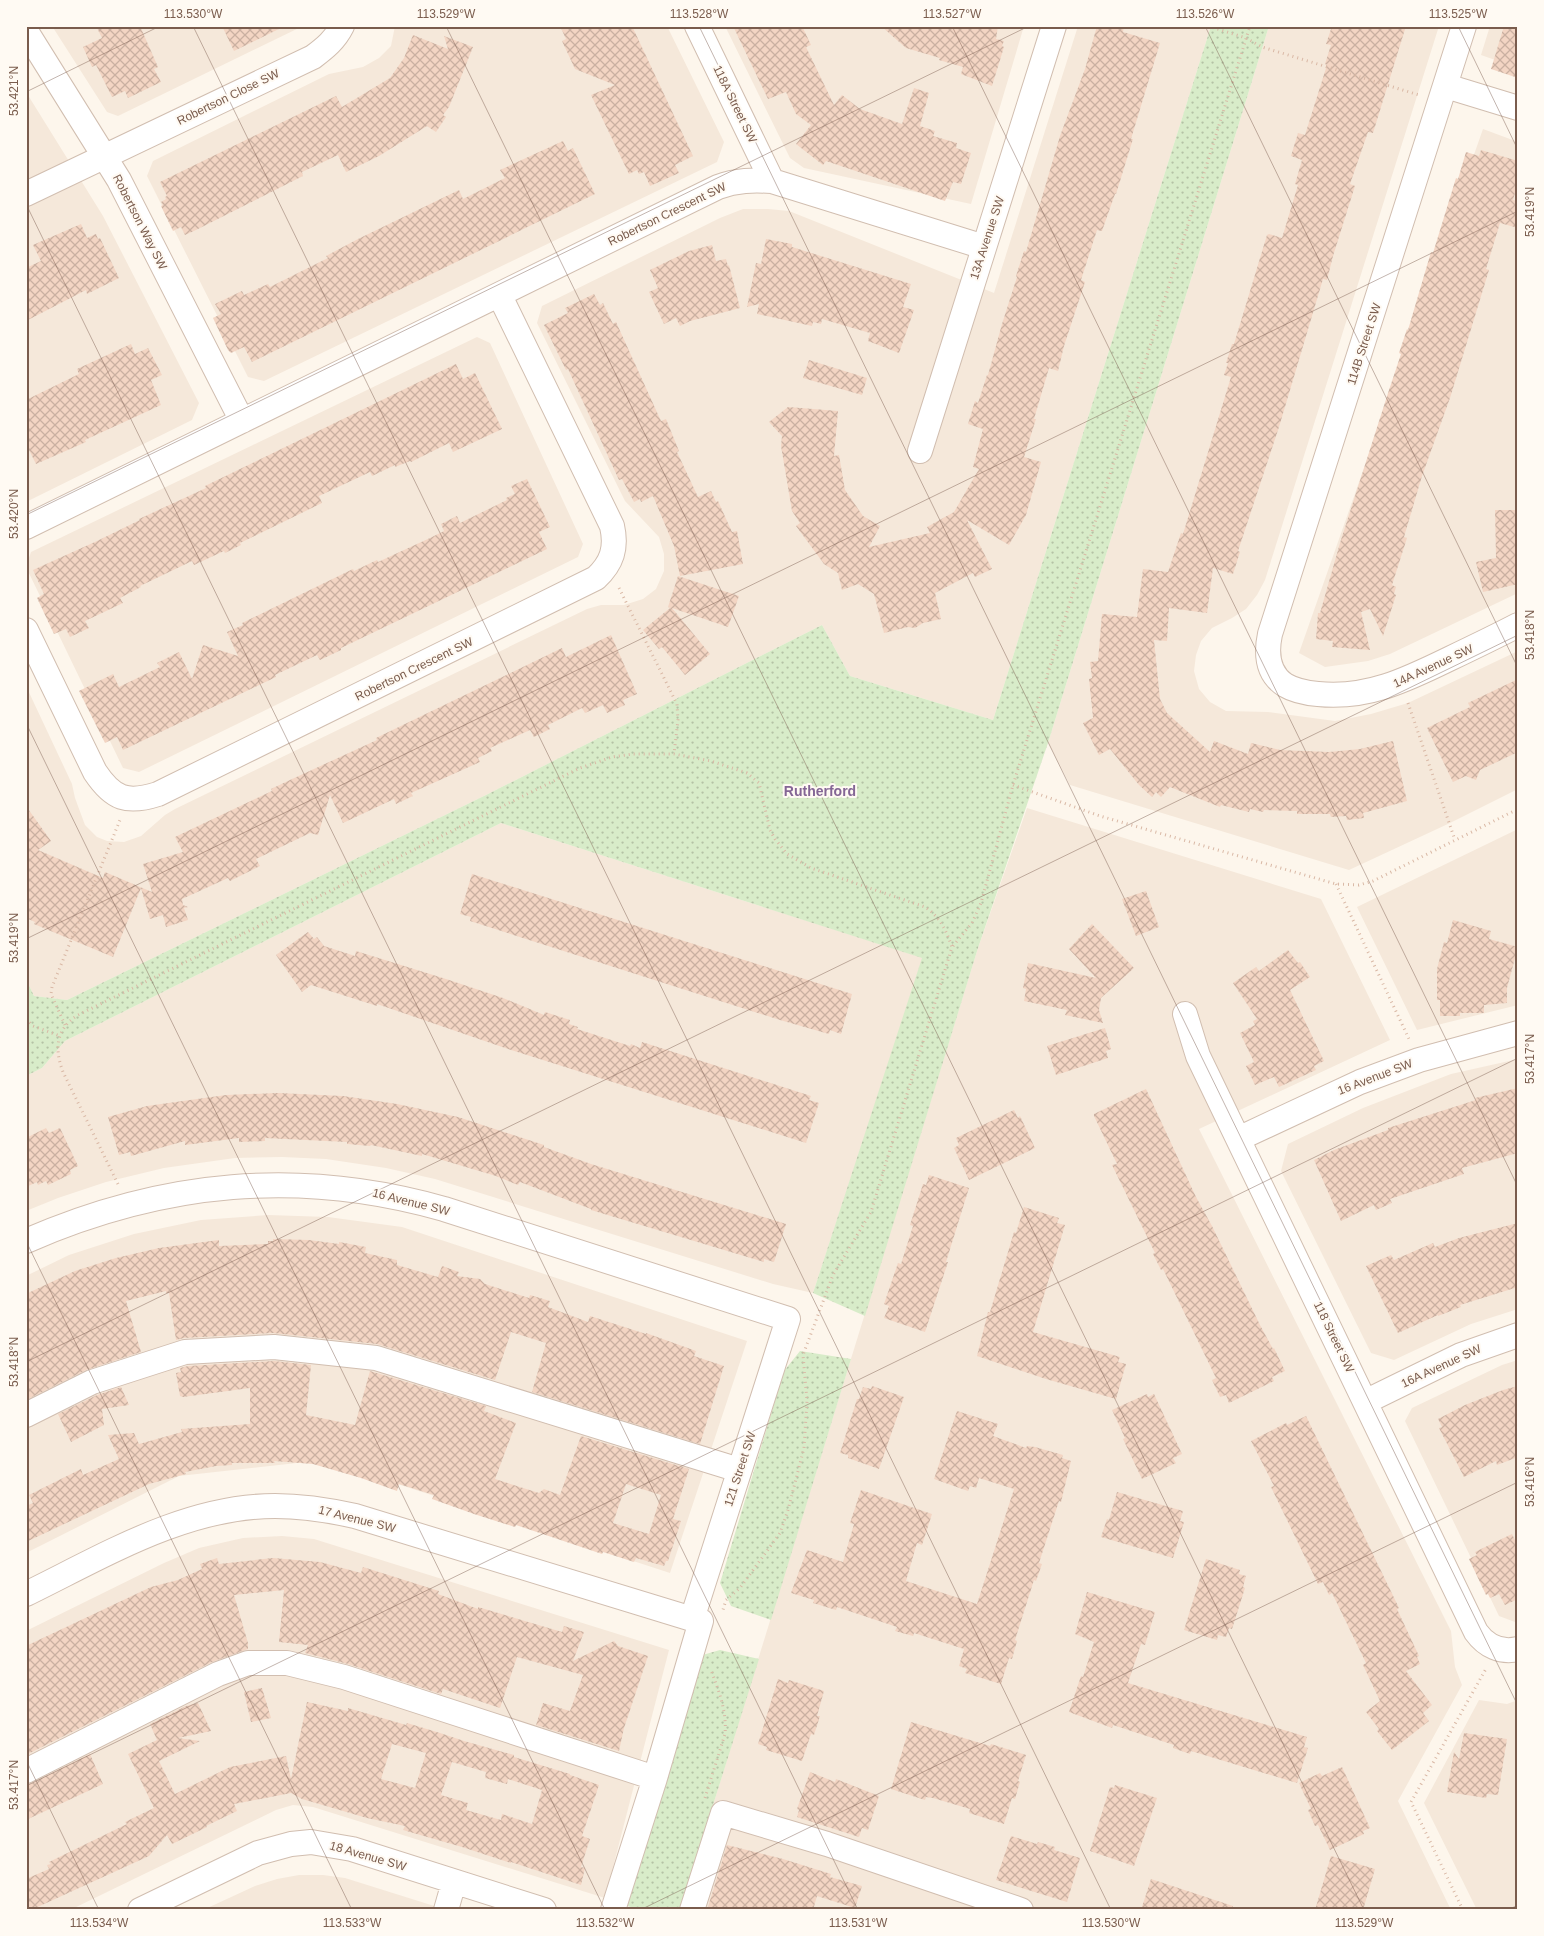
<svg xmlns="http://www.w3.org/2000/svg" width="1544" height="1936" font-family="Helvetica,sans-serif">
<defs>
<pattern id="park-dots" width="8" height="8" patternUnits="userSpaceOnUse" patternTransform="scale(1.25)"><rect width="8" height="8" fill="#d8ecc9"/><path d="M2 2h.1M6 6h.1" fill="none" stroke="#b4c2a5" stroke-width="1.8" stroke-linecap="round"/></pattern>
<pattern id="building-cross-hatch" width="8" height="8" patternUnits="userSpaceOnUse" patternTransform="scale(1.25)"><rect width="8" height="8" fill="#f3d5c3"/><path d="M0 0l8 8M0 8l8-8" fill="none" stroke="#cab0a1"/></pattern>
</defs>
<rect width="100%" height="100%" fill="#fdf6ec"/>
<!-- residential -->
<path fill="#f5e8da" d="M52 26H303L118 116 107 112Z
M395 26H667L724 142 717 162 264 381 248 377 147 176 153 161 329 74 363 67 379 58 391 46Z
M725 26H1024L971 204 804 168 790 158Z
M1078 26H1211L993 720 850 676 822 625 488 794 67 1000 34 996 26 979V686L72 784 75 798 85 825 97 837 107 841 124 842 141 836 165 815 175 809 587 609 601 605H624L643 599 656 589 664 571V554L659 537 625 501 537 323 542 306 720 218 743 209H768L789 211 994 293Z
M1269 26H1439L1265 580 1257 595 1246 609 1232 618 1212 628 1201 641 1196 655 1194 671 1199 689 1210 702 1226 711 1268 712 1335 721 1371 714 1408 703 1518 651V789L1450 823 1349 870 1070 785 1048 743Z
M1490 26H1518V68L1481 55Z
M26 92 103 216 199 403 192 420 26 502Z
M1483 129 1518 142V593L1390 654 1368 661 1325 667 1299 653Z
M477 337 490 343 583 544 578 557 139 772 123 768 26 567 31 552Z
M1027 808 1321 899 1390 1040 1199 1129 1451 1631 1455 1667 1462 1685 1398 1801 1451 1910H680L714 1802 978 948Z
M501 823 923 958 813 1293 773 1284 435 1179 386 1168 326 1159 282 1157 235 1158 164 1168 106 1182 58 1198 26 1211V1076L42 1068 65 1041Z
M1518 829V1005L1417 1030 1357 907Z
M1518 1059V1309L1471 1324 1394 1360 1371 1353 1281 1171 1288 1144 1363 1108 1451 1074Z
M268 1215 328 1217 402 1227 747 1341 670 1573 324 1460 179 1476 26 1553V1276L69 1255 134 1234 201 1220Z
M1518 1360V1621L1515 1622 1499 1616 1405 1421 1412 1408 1502 1365Z
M282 1536 314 1539 669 1650 605 1898 313 1807 293 1805 276 1810 70 1910H26V1631L164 1563 199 1548 243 1538Z
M1479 1700 1507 1704 1518 1700V1910H1477L1424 1803Z
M299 1875H323L345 1878 447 1910H203L255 1886 277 1879Z"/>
<!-- park -->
<path fill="url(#park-dots)" d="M1211 26H1269L1048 743 978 948 865 1316 813 1293 922 958 501 823 65 1041 42 1068 26 1076V979L34 996 67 1000 488 794 822 625 850 676 993 720Z
M800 1351 851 1359 771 1620 731 1606 720 1583 784 1371Z
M720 1650 759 1659 680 1910H639L625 1905 699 1656Z"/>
<!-- building -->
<path fill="url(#building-cross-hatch)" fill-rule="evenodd" d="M96 26H140L158 67 154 69 161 82 128 98 125 91 112 97 96 65 92 67 83 47 102 38Z
M222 26H285L234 51Z
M560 26H632L693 156 675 165 679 173 650 186 644 172 639 174 637 170 629 174 591 95 615 85 575 69 562 41 566 39Z
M733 26H802L811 45 806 47 834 105 842 95 860 109 902 124 914 88 929 93 920 126 935 131 933 136 957 143 956 148 971 153 961 184 953 182 945 201 826 161 823 165 796 144 811 125 796 114 786 92 768 99Z
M881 26H998L996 39 1004 41 1002 46 1004 47 992 86 961 74 963 67 939 60 940 58 906 48Z
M1097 26H1124L1123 32 1160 43 1131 139H1133L1116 194H1115L1102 231 1097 230 1081 280 1085 282 1064 346 1058 371 1049 368 1034 419H1036L1024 457 1041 462 1026 515 1009 545 967 520 992 569 975 577 973 573 935 593 941 619 923 623 915 628 908 627 884 633 874 594 858 584 842 590 838 573 824 564 796 526 800 523 792 511 781 446 782 436 769 422 788 407 838 411 834 456 839 455 845 490 863 516 880 526 869 547 930 533 927 527 954 512 979 469 973 467 983 429 968 424 975 401 978 403 987 375H988L1002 324 1017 277 1016 276 1024 251 1026 252 1060 136 1085 69Z
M1332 26H1406L1373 133 1368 132 1350 184 1355 186 1333 256 1327 280 1323 279 1279 427 1238 551 1240 552 1233 574 1213 568 1207 613 1169 608 1167 641 1154 640 1160 699 1167 713 1210 752 1214 741 1248 754 1251 743 1280 750 1329 752 1360 749 1393 741 1407 801 1363 813 1364 818 1347 820 1346 816 1331 817 1330 814H1297V811L1264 810 1263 812 1250 809 1249 812 1221 805 1220 807 1170 787 1161 797 1156 792 1152 797 1139 785 1110 749 1099 755 1083 723 1093 718 1089 679 1092 678 1090 662 1098 661 1102 614 1137 617 1143 569 1168 572 1181 533 1183 534 1231 377 1224 375 1228 363H1226L1232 344H1234L1267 235 1269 234 1282 238 1298 185 1295 184 1302 160 1291 156 1298 133 1305 135 1327 65 1325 64 1331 45 1326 44Z
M1504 26H1518V78L1491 69Z
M413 35 448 49 444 36 473 47 449 107 443 115 446 117 436 132 427 126 379 156 346 172 338 155 302 172 303 176 291 182 196 230 185 235 181 227 173 231 161 206 163 205 161 202 166 199 165 197 167 196 160 182 336 96 342 107 390 78 404 58Z
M563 141 568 151 573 148 595 194 252 362 244 347 231 353 228 350 213 318 221 314 215 304 242 291 244 295 268 284 270 287 328 258 326 256 358 239 459 190 463 199 505 178 500 170Z
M1481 150 1518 161V183L1513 200 1518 201V228L1500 223 1486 269 1489 270 1450 398 1422 476 1404 537 1407 538 1392 585 1396 587 1394 594 1396 595 1383 636 1370 609 1361 612 1370 650 1332 647 1333 641 1316 639 1318 613H1320L1340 543 1389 390 1401 354 1399 353 1407 329 1408 330 1431 252 1433 253 1456 178 1458 179 1466 152 1479 156Z
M81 224 87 238 96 234 98 239 100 238 119 278 87 294 86 290 26 321V268L41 261 33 245Z
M766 239 792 244V247L911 284 903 307 914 310 899 353 868 341 870 333 822 319 821 324 813 322 812 326 757 314 759 304 747 307 756 263 761 264Z
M712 245 716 261 726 259 728 266 729 265 740 308 690 321 680 326 676 318 664 324 649 292 658 288 650 270 689 251Z
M594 294 600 305 603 303 613 324 616 322 661 421 666 419 679 451 677 452 698 497 711 491 716 502 718 501 732 532 737 531 743 564 680 576 674 546 653 496 641 502 640 499 634 502 622 479 619 480 568 369 566 370 544 325 568 313 565 308Z
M131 344 135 354 148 348 162 375 151 380 161 405 85 440 86 442 36 464 26 444V400L79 374 77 369Z
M809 360 867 378 862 395 803 378Z
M456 364 463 379 475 373 502 429 453 452 449 443 411 462 410 461 395 467V465L372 476 370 472 319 496 322 503 240 543 241 545 225 553 224 551 194 565 192 561 140 586 141 587 120 598 123 603 85 621 89 628 70 637 66 629 54 634 37 598 44 594 33 570 97 541 140 520 139 519 206 488 205 486Z
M527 479 550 527 539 532 547 549 341 648V650L320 660 317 655 275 675 276 677 123 750 117 737 105 743 79 691 113 674 119 687 160 667 157 663 179 652 192 679 203 645 238 656 227 632 243 625 242 623 353 569 354 571 377 560 378 562 430 538 444 531 441 524 457 516 460 523 507 500 506 498 515 494 511 486Z
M1495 510H1518V584L1483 592 1476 562 1496 558Z
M678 576 739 596 728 627 672 608 710 654 685 675 662 647 659 649 643 630 670 608 668 607Z
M611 635 637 694 623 700 625 705 607 713 603 705 585 713 582 708 548 725 550 729 534 737 530 730 490 748 492 751 478 758 480 762 411 793 413 796 396 804 394 799 343 823 330 795 318 835 310 833 256 859 260 866 230 881 228 878 182 899 183 905 188 907 184 908 188 920 166 927 163 915 150 919 141 888 113 957 34 924 35 922 26 918V806L51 841 38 850 103 878 105 872 152 892 143 864 183 852 175 837 272 791 271 789 290 780 377 740 376 738 562 648 566 657Z
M1518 679V752L1480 770 1476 780 1466 776 1453 782 1427 728 1470 707 1468 703Z
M472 874 852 994 841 1034 830 1030 829 1034 780 1020 470 921 471 917 460 914Z
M1146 891 1159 927 1136 936 1122 899Z
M1453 920 1491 931 1489 939 1518 947 1507 988V1003L1484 1005V1013H1460V1016H1440V1000H1437V969L1444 942 1447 943Z
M1092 924 1134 968 1101 998 1099 1010 1103 1023 1065 1015 1067 1010 1024 1001 1026 989 1023 988 1028 963 1096 978 1069 949Z
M308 932 314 939 317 937 324 946 355 956 356 951 446 979 503 998 544 1015 545 1012 570 1020 569 1024 578 1027 577 1029 630 1046 631 1044 640 1048 642 1042 811 1096 809 1100 819 1103 806 1143 508 1049 377 1004V1006L311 985 302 992 276 955Z
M1288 950 1298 963 1300 962 1310 977 1290 990 1324 1061 1314 1066 1316 1070 1279 1087 1274 1077 1255 1085 1246 1066 1254 1062 1240 1033 1255 1025 1253 1021 1257 1019 1233 983 1256 967 1259 971Z
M1105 1028 1111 1049 1106 1051 1108 1058 1056 1075 1047 1046Z
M1518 1088V1153L1462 1168 1464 1174 1390 1199 1392 1203 1376 1210 1374 1205 1341 1221 1314 1160 1334 1150 1388 1130V1128L1476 1100 1475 1098Z
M1146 1089 1196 1197 1212 1226 1260 1325 1273 1349 1274 1348 1285 1371 1272 1377 1274 1381 1229 1403 1226 1395 1220 1397 1212 1380 1216 1378 1163 1269 1161 1270 1153 1254 1155 1253 1112 1165 1117 1164 1094 1116V1114Z
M278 1093 343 1096 397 1104 458 1117 544 1145V1147L591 1164 786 1224 774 1262 764 1259V1262L591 1210V1209L520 1182 518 1185 496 1176 422 1154V1156L371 1145 370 1146 347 1144V1142L265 1138V1141L239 1142V1138L185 1145V1141L131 1156 130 1152 119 1155 108 1117 147 1106 226 1095Z
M1014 1110 1018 1118 1020 1116 1035 1148 969 1180 954 1148 959 1145 956 1138Z
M46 1128 49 1133 60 1128 78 1166 70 1170 71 1174 48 1185 46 1181 38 1185 37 1182 26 1187V1138Z
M929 1175 969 1188 946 1262H948L925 1332 884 1318 889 1306 884 1304 898 1263 901 1264 913 1226 910 1225 923 1184 926 1185Z
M1024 1207 1059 1218 1057 1223 1065 1225 1033 1332 1120 1357 1118 1362 1126 1364 1116 1399 1046 1379 977 1356 988 1312H990L1014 1232 1016 1233Z
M1518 1223V1287L1460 1305 1461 1307 1438 1316V1315L1398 1333 1366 1266 1391 1255 1394 1260 1433 1243 1435 1247 1459 1238Z
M273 1239 309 1240 339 1244V1242L366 1247 365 1253 397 1260V1265L438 1277 442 1266 459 1272 457 1276 480 1279 485 1284 529 1298 530 1295 550 1301 548 1307 588 1322 590 1316 646 1334V1333L696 1351 694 1356 724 1366 700 1444 532 1392 546 1343 511 1332 495 1380 377 1344 273 1333 184 1338 176 1340 169 1293H166V1291L126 1301 141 1352 86 1370 26 1400V1294L75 1271 116 1258 159 1248 219 1240V1246L268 1244V1241H273Z
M274 1361 311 1365 306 1415 355 1425 370 1371 486 1406 484 1411 516 1423 495 1479 539 1493 544 1489 560 1495 581 1436 689 1469 673 1519 681 1521 668 1561H666L664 1566 636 1558 634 1562 603 1552 602 1554 516 1525 515 1527 474 1514 432 1499 434 1495 399 1484 397 1491 361 1478 313 1464 274 1461 275 1463H232V1465L216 1466 185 1472 186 1474 149 1484 26 1542V1506L33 1503 29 1495 81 1469 83 1475 119 1459 108 1435 134 1433 139 1444 182 1432 181 1429 250 1424V1388L183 1397 180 1396 176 1373 181 1372 180 1368 188 1366ZM626 1484 661 1495 649 1534 613 1523Z
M872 1386 904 1397 879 1469 848 1458V1455L840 1453 857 1399H859L863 1387 871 1389Z
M1518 1386V1457L1497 1465 1496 1461 1464 1477 1439 1428 1442 1427 1438 1419 1465 1405 1503 1390Z
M121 1387 129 1405 102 1409 104 1425 71 1442 58 1414 97 1395Z
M1147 1394 1148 1397 1154 1394 1182 1454 1173 1458 1176 1463 1142 1479 1123 1439 1125 1438 1112 1410Z
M957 1411 998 1424 993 1436 1026 1448 1027 1446 1035 1447 1063 1455 1062 1458 1071 1461 1061 1502 1059 1501 1039 1563 1042 1564 1036 1581 1034 1580 1015 1640 1017 1641 1012 1659 1009 1658 1001 1684 965 1673 967 1669 959 1666 964 1649 914 1633 913 1636 895 1631 897 1627 837 1607 836 1610 813 1603 814 1600 791 1593 807 1550 843 1562 854 1524 850 1523 861 1490 932 1514 922 1545 917 1543 906 1581 977 1604 1014 1489 979 1478 976 1488 970 1486 968 1491 934 1479Z
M1306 1416 1399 1608 1397 1609 1419 1656 1417 1657 1420 1664 1406 1671 1432 1705 1423 1713 1429 1721 1392 1750 1377 1731 1379 1729 1366 1712 1380 1701 1363 1665 1366 1663 1332 1593 1329 1595 1323 1582 1318 1584 1271 1487 1274 1486 1251 1441 1286 1423 1287 1425Z
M1117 1492 1183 1511 1180 1521 1184 1522 1173 1558 1101 1537 1107 1519 1109 1520Z
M1512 1534 1518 1546V1599L1505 1605 1499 1594 1490 1598 1488 1594 1486 1595 1469 1559 1477 1555 1475 1552Z
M217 1558 219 1564 273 1558 320 1562 361 1573 363 1567 439 1591 438 1594 478 1609V1607L562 1632 564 1626 584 1632 573 1661 614 1641 618 1646 648 1656 624 1728 619 1751 536 1725 543 1703 570 1711 583 1675 517 1657 500 1708 443 1689 441 1694 348 1664 305 1653 308 1645 279 1642 284 1590 234 1595 248 1643V1649L212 1662 26 1755V1646L151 1587 178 1580 202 1569 200 1564Z
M1206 1559 1240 1570 1239 1574 1246 1576 1243 1587 1245 1588 1232 1629 1229 1628 1226 1637 1218 1635 1217 1640 1184 1630Z
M1087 1592 1155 1612 1145 1645 1141 1644 1128 1683 1307 1737 1304 1747 1308 1748 1297 1783 1191 1751 1190 1754 1173 1748 1174 1745 1113 1725 1112 1728 1069 1712 1081 1676 1083 1677 1094 1642 1075 1634Z
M778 1679 788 1683 789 1680 824 1691 817 1716H820L814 1735 811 1734 802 1761 766 1750 767 1747 758 1744Z
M262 1688 271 1718 251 1722 244 1692Z
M307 1702 348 1711V1708L406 1725 407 1723 440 1733 464 1741 514 1755V1757L570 1774V1775L599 1785 582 1836 590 1839 581 1867 585 1868 581 1885 511 1862V1863L462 1847 403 1830 405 1826 367 1818 302 1799 291 1793 234 1804 237 1811 206 1826 207 1827 172 1844 167 1835 149 1856 31 1910H26V1879L49 1869 47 1865 51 1864 49 1862 127 1824 125 1822 154 1808 128 1754 157 1740 150 1724 186 1706 198 1703 211 1731 178 1738 200 1741 159 1761 175 1794 230 1767 286 1756 291 1779ZM392 1744 426 1753 415 1788 381 1779ZM452 1762 486 1772 485 1778 507 1784 508 1779 542 1790 532 1824 502 1814 501 1820 466 1810 468 1803 441 1795Z
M911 1722 990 1746 991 1744 1026 1755 1018 1781 1020 1782 1015 1799 1012 1798 1004 1824 969 1813 970 1809 933 1798 926 1797 925 1800 891 1789Z
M1464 1733 1507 1739 1498 1795 1487 1794 1486 1798 1447 1792 1454 1752 1459 1759Z
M90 1754 103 1784 26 1820V1785L32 1783Z
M1342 1767 1370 1828 1363 1831 1364 1834 1330 1850 1318 1825 1315 1826 1308 1810 1311 1809 1299 1783 1320 1773 1322 1776Z
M810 1772 835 1782 836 1779 879 1796 868 1830 862 1828 859 1837 797 1817 799 1810 797 1809Z
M1115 1785 1157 1798 1134 1866 1090 1851 1110 1787 1114 1788Z
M1011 1836 1037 1844 1038 1842 1055 1847 1054 1850 1080 1858 1067 1902 996 1880Z
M727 1845 783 1859 831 1874 830 1877 862 1886 855 1908 817 1896 813 1910H707Z
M1331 1856 1375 1869 1363 1910H1315Z
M1151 1879 1233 1906V1910H1141Z"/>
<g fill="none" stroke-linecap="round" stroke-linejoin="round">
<!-- minor casing -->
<g stroke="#d1beb0" stroke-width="26">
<path id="minor" d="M697 26 772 181
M1464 26 1270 634C1266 653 1267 673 1285 685 1295 691 1306 693 1318 694 1367 699 1406 680 1449 659 1472 648 1495 637 1518 625
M26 31 119 180 242 421
M1446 86 1518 108
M26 194 313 57C325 48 335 40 342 26
M920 451 1054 26
M26 527 718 187C737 180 753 180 772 181L984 247
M26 630 95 772C113 799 127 804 158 794L596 578C612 563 617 548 612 526L500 296
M1185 1014 1198 1056 1476 1632C1486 1646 1501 1653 1518 1649
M1238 1139 1360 1082 1419 1060 1518 1033
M26 1241C163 1181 300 1168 444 1209L788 1319 692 1619 355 1516C328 1510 302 1506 275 1506 185 1506 104 1556 26 1594
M1365 1402 1461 1355 1518 1335
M26 1415 92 1382 185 1352 274 1347 376 1358 739 1470
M26 1771 218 1674 248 1663H287L344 1677 655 1778
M140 1910 258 1853 291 1844 311 1842 352 1849 544 1910
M446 1910 454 1882
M613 1910 655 1778 701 1621
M692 1910 723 1813 827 1844 1021 1910"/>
</g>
<!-- path -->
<path stroke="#d9b8a5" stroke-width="3" stroke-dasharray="1 4" stroke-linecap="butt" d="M1208 26 1246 38 1262 47 1419 95
M619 588 677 704 678 720 674 754
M1408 703 1455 840
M1013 785 1100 816 1336 884 1359 885 1373 881 1518 809
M1336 884 1409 1039
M953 946 972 923 981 903 1013 785 1250 26
M26 1019 33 1026 60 1036
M65 1025 51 994 52 987 120 820
M118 1184 63 1072C54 1048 56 1029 78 1015L580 768 612 757 633 754H674L711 761 747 773 759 783 770 830 775 839 787 854 811 868 925 907C940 917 946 930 952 947L871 1212 833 1275 803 1355 807 1401 804 1448 788 1510 780 1533 740 1588 726 1600 722 1613
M705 1798 725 1734C727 1711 719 1692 711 1670
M1463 1910 1411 1802 1487 1667"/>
<!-- minor -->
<use href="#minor" stroke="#fff" stroke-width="24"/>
</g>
<!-- ticks -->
<path fill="none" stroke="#7a5c4d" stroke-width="1" stroke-opacity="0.45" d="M193 26 1111 1910M446 26 1364 1910M699 26 1518 1706M952 26 1518 1187M1205 26 1518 668M1458 26 1518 150M26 92 160 26M26 204 858 1910M26 515 1029 26M26 723 605 1910M26 939 1518 211M26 1241 352 1910M26 1362 1518 635M26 1760 99 1910M26 1786 1518 1058M640 1910 1518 1482M1508 1910 1518 1905"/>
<g text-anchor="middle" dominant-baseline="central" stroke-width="4" stroke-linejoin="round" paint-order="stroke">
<!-- street labels -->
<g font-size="12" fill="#7a5c4d" stroke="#fffaf3">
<text transform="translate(228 97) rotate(-26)">Robertson Close SW</text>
<text transform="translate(735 104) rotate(64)">118A Street SW</text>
<text transform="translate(667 214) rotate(-26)">Robertson Crescent SW</text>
<text transform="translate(140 222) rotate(63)">Robertson Way SW</text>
<text transform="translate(987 238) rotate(-72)">13A Avenue SW</text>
<text transform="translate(1364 344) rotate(-72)">114B Street SW</text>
<text transform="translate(1433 666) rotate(-25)">14A Avenue SW</text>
<text transform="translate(414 669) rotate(-26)">Robertson Crescent SW</text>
<text transform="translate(1375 1077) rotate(-21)">16 Avenue SW</text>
<text transform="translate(411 1202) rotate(14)">16 Avenue SW</text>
<text transform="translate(1334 1337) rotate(64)">118 Street SW</text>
<text transform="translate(1441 1366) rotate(-25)">16A Avenue SW</text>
<text transform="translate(740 1469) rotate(-72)">121 Street SW</text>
<text transform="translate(357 1519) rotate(14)">17 Avenue SW</text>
<text transform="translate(368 1856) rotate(16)">18 Avenue SW</text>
</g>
<!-- neighbourhood labels -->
<g font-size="14" font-weight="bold" fill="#846695" stroke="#fffaf3">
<text x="820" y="791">Rutherford</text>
</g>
</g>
<!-- border -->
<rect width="1544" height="1936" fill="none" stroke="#fffaf3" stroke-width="55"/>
<rect x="28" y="28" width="1488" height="1880" fill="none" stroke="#7a5c4d" stroke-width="2"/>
<g font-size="12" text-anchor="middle" fill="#7a5c4d">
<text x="193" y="18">113.530°W</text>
<text x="446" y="18">113.529°W</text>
<text x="699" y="18">113.528°W</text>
<text x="952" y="18">113.527°W</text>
<text x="1205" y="18">113.526°W</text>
<text x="1458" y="18">113.525°W</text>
<text transform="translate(14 91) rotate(-90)" y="4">53.421°N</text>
<text transform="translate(1530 212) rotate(-90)" y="4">53.419°N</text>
<text transform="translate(14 514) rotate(-90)" y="4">53.420°N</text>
<text transform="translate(1530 635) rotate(-90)" y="4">53.418°N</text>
<text transform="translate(14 938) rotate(-90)" y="4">53.419°N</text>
<text transform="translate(1530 1059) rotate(-90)" y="4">53.417°N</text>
<text transform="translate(14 1362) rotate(-90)" y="4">53.418°N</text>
<text transform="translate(1530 1482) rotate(-90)" y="4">53.416°N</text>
<text transform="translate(14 1785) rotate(-90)" y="4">53.417°N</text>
<text x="99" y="1927">113.534°W</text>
<text x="352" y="1927">113.533°W</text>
<text x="605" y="1927">113.532°W</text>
<text x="858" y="1927">113.531°W</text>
<text x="1111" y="1927">113.530°W</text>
<text x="1364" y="1927">113.529°W</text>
</g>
</svg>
